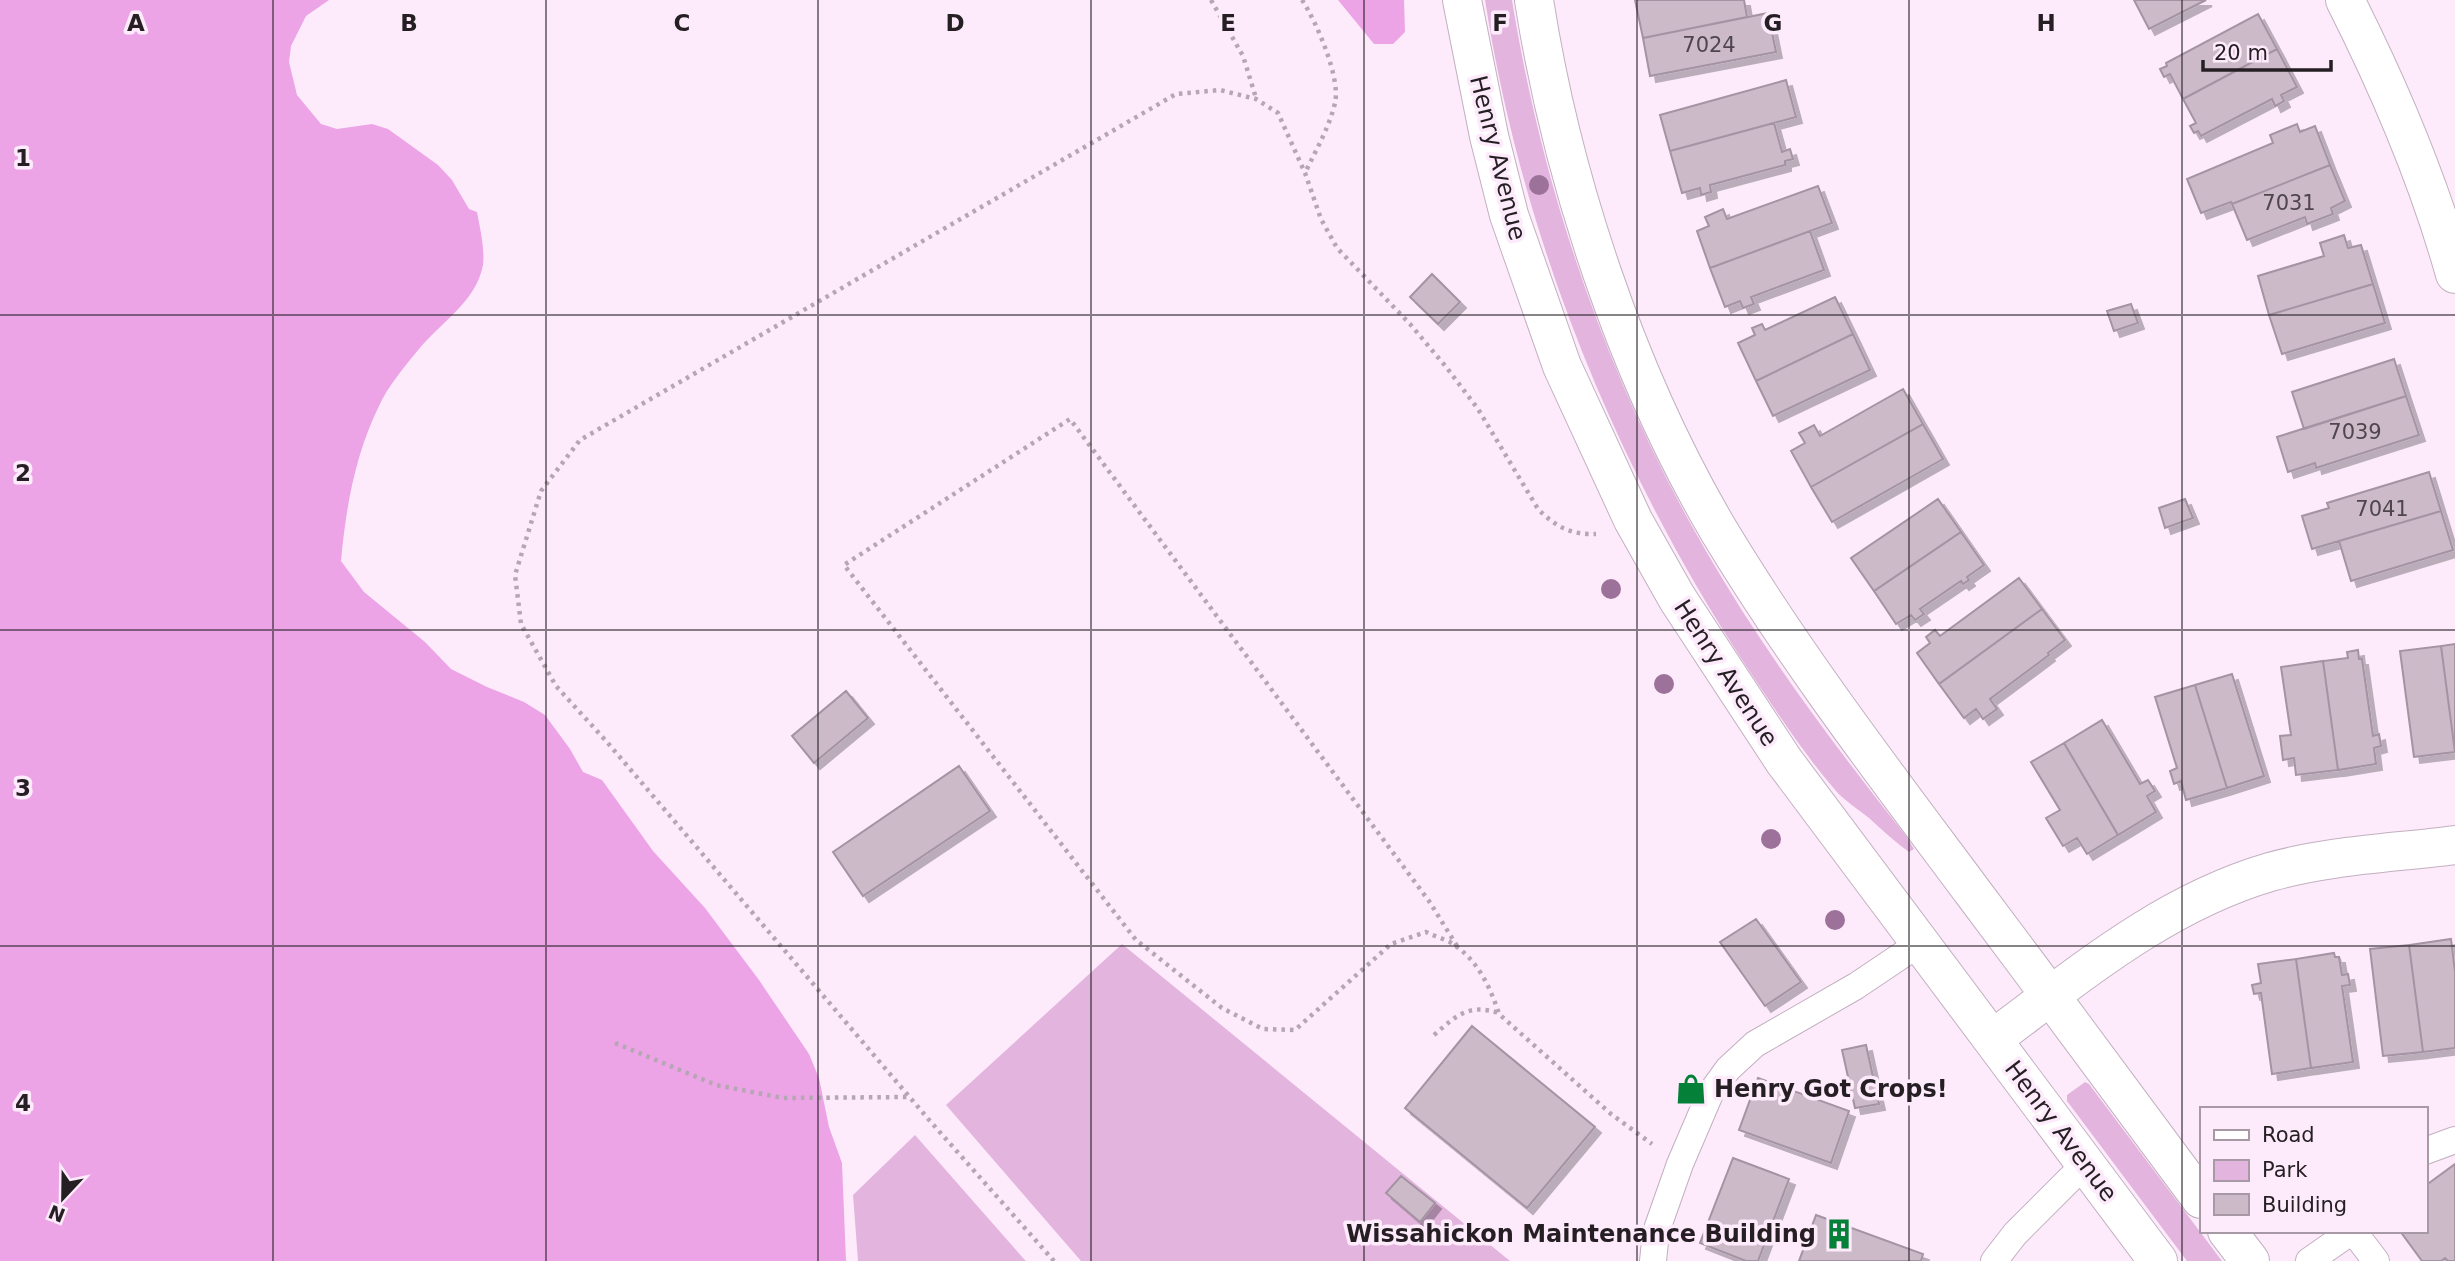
<svg xmlns="http://www.w3.org/2000/svg" width="2455" height="1261" font-family="'DejaVu Sans',sans-serif">
<defs>
<filter id="shadow"><feDropShadow dx="6" dy="6" stdDeviation="0" flood-color="#0004"/></filter>
</defs>
<rect width="100%" height="100%" fill="#fdebfb"/>
<!-- green -->
<path fill="#e3b5de" d="M1485 0H1512C1543 192 1608 382 1706 551 1764 652 1834 745 1906 836L1914 849 1909 852C1895 842 1882 830 1869 818 1858 809 1845 801 1836 791 1803 753 1774 708 1746 666 1615 466 1522 237 1485 0Z
M1122 944 1510 1261H1081L946 1105Z
M2085 1082 2089 1084 2222 1261H2187L2067 1101V1095Z
M915 1135 1023 1258 1026 1261H858L853 1195Z"/>
<!-- forest -->
<path fill="#eca4e6" d="M0 0H329L306 16 291 46 289 62 297 95 321 124 337 129 372 124 388 129 438 165 452 180 469 209 477 212C480 228 485 249 483 265 476 302 441 322 419 349 405 366 388 386 379 406 355 455 346 507 341 561L364 592 425 642 451 669 487 687 524 702 545 715 570 749 583 772 602 780 653 851 705 908 759 980 809 1054 819 1078 829 1127 842 1163 846 1261H0Z
M1338 0H1404L1405 32 1393 44H1374Z"/>
<!-- building -->
<path fill="#ccbac9" stroke="#a493a2" stroke-width="2" filter="url(#shadow)" d="M1635 0H1744L1747 17 1643 38Z
M2134 0H2206L2149 29Z
M1768 13 1776 52 1650 76 1643 38Z
M2258 14 2277 49 2183 99 2170 74 2164 77 2160 69 2167 66 2166 63Z
M2277 49 2297 87 2281 95 2284 101 2275 106 2272 99 2201 136 2198 131 2194 133 2190 126 2196 123 2183 99Z
M1786 80 1796 117 1670 151 1660 115Z
M1774 123 1782 152 1790 149 1793 159 1785 161V165L1710 185 1711 192 1701 195 1700 188 1682 193 1670 151Z
M2297 124 2300 132 2315 126 2330 165 2232 204 2231 202 2201 213 2187 179 2273 143 2270 135Z
M2330 165 2345 201 2331 208 2333 214 2307 224 2305 217 2247 240 2232 204Z
M1818 186 1832 223 1710 268 1697 231 1709 226 1705 217 1723 209 1727 219Z
M1810 231 1824 270 1751 297 1754 304 1743 308 1740 301 1725 307 1710 268Z
M2344 235 2348 248 2361 245 2373 284 2269 315 2258 276 2324 256 2320 243Z
M1432 274 1460 302 1438 324 1410 297Z
M2373 284 2385 323 2282 354 2269 315Z
M1835 297 1853 334 1756 381 1738 343 1755 335 1752 328 1762 324 1765 330Z
M2131 304 2138 323 2114 331 2107 311Z
M1853 334 1870 370 1773 416 1756 381Z
M2394 359 2406 396 2304 429 2292 392Z
M1903 389 1923 424 1811 487 1791 451 1805 443 1799 433 1814 425 1820 436Z
M2406 396 2419 435 2316 468 2315 463 2288 472 2277 437Z
M1923 424 1943 459 1832 522 1811 487Z
M2429 472 2441 511 2312 549 2302 516 2329 508 2327 503Z
M1938 499 1961 532 1874 591 1851 558Z
M2185 499 2193 518 2165 528 2159 508Z
M2441 511 2453 550 2351 581 2339 541Z
M1961 532 1984 565 1967 577 1969 580 1963 584 1961 581 1920 609 1924 614 1915 620 1911 615 1896 624 1874 591Z
M2019 578 2042 609 1939 684 1917 653 1930 643 1926 637 1935 630 1940 636Z
M2042 609 2065 640 2048 653 2049 655 1990 699 1997 709 1983 719 1976 709 1964 718 1939 684Z
M2455 644V752L2441 646Z
M2441 646 2455 752 2414 757 2400 651Z
M2358 650 2359 659H2362L2373 736 2379 734 2381 746 2374 748 2376 764 2338 770 2323 661 2348 658 2347 652Z
M2323 661 2338 770 2296 775 2294 758 2283 760 2280 736 2291 735 2281 667Z
M2232 674 2264 776 2227 788 2195 685Z
M2195 685 2227 788 2186 800 2181 781 2174 784 2170 771 2177 768 2155 697Z
M846 691 868 718 814 763 792 736Z
M2102 720 2140 784 2148 780 2155 791 2147 796 2156 812 2118 835 2064 743Z
M2064 743 2118 835 2087 854 2077 838 2063 846 2046 818 2060 810 2031 762Z
M959 766 990 811 863 896 833 852Z
M1756 919 1801 982 1765 1006 1720 942Z
M2451 939 2455 972V1048L2423 1052 2409 945Z
M2409 945 2423 1052 2383 1056 2370 949Z
M2334 953 2335 957H2339L2342 975 2348 974 2350 985 2342 986 2353 1062 2311 1068 2296 959Z
M2296 959 2311 1068 2272 1074 2261 993 2254 994 2252 985 2261 983 2258 964Z
M1472 1026 1595 1127 1527 1208 1405 1108Z
M1866 1045 1879 1104 1855 1108 1842 1050Z
M1758 1078 1849 1111 1831 1163 1739 1130Z
M1733 1158 1789 1179 1758 1261H1746L1700 1243Z
M2455 1164V1261H2448L2445 1258 2441 1261H2422L2400 1231H2425V1186Z
M1401 1176 1435 1203 1420 1222 1386 1193Z
M1816 1215 1923 1254 1921 1261H1799Z"/>
<g fill="none" stroke-linecap="round" stroke-linejoin="round">
<!-- lane casing -->
<g stroke="#c2b0c0" stroke-width="28">
<path id="lane" d="M2425 1151 2455 1140
M2353 1231 2376 1261
M1653 1261 1656 1232 1680 1164 1710 1094 1728 1069 1755 1044 1856 986 1920 943
M1994 1261 2015 1234 2085 1164
M2309 1261 2352 1231"/>
</g>
<!-- street casing -->
<g stroke="#c2b0c0" stroke-width="40">
<path id="street" d="M2345 0C2390 89 2428 178 2455 274
M1993 1039C2080 974 2164 903 2270 872 2330 855 2394 853 2455 845"/>
</g>
<!-- primary casing -->
<g stroke="#c2b0c0" stroke-width="40">
<path id="primary" d="M1462 0 1489 136 1509 215 1562 366 1633 520 1677 598 1784 761 2158 1261
M1534 0C1562 179 1627 375 1719 531 1795 657 1884 773 1972 891 2049 993 2124 1096 2201 1199
M2227 1231 2250 1261"/>
</g>
<!-- path -->
<path stroke="#b4a6b2" stroke-width="4.5" stroke-dasharray="3.5 5" stroke-linecap="butt" d="M1211 0 1243 56 1256 98
M1302 0C1316 21 1341 78 1335 103 1329 128 1316 150 1305 173
M1457 946 1429 901 1070 419 844 565 1136 940 1222 1008 1263 1029 1295 1030 1391 944 1426 932C1436 937 1449 940 1457 947 1479 963 1491 989 1499 1014L1611 1114 1652 1144
M1434 1035C1456 1016 1468 1003 1499 1013
M615 1043 716 1085 783 1098 910 1097
M1054 1261 930 1121 607 742 556 686 521 624 515 575 541 491 580 440 1176 94 1220 90 1256 99 1278 113 1305 173 1321 219 1337 248 1410 324 1447 368 1478 409 1538 509C1556 527 1571 535 1596 534"/>
<!-- lane -->
<use href="#lane" stroke="#fff" stroke-width="26"/>
<!-- street -->
<use href="#street" stroke="#fff" stroke-width="38"/>
<!-- primary -->
<use href="#primary" stroke="#fff" stroke-width="38"/>
</g>
<!-- trees -->
<g fill="#9c719a">
<circle cx="1539" cy="185" r="10"/>
<circle cx="1611" cy="589" r="10"/>
<circle cx="1664" cy="684" r="10"/>
<circle cx="1771" cy="839" r="10"/>
<circle cx="1835" cy="920" r="10"/>
</g>
<!-- grid -->
<path fill="none" stroke="#251f24" stroke-width="2" stroke-opacity="0.55" d="M273 0V1261M546 0V1261M818 0V1261M1091 0V1261M1364 0V1261M1637 0V1261M1909 0V1261M2182 0V1261M0 315H2455M0 630H2455M0 946H2455"/>
<!-- icons -->
<defs>
<g id="shop-bare" transform="scale(2.415)"><path d="M-5-2.5h2.3a2.7 3.5 0 0 1 5.4 0H5L5.5 6h-11ZM-1.5-2.5h3a1.5 2.3 0 0 0-3 0Z" fill="#048038" stroke="#fdebfb" stroke-width="2.5" paint-order="stroke"/></g>
<g id="building-bare" transform="scale(2.415)"><path d="M-4-6H4V6H1V3H-1V6H-4ZM-2.5-4.3h1.7v1.8h-1.7ZM.8-4.3h1.7v1.8H.8ZM-2.5-1h1.7V.8h-1.7ZM.8-1h1.7V.8H.8Z" fill="#048038" stroke="#fdebfb" stroke-width="2.5" paint-order="stroke"/></g>
</defs>
<g fill-rule="evenodd">
<use href="#shop-bare" x="1691" y="1089"/>
<use href="#building-bare" x="1839" y="1234"/>
</g>
<g text-anchor="middle" dominant-baseline="central" stroke-width="7" stroke-linejoin="round" paint-order="stroke">
<!-- number labels -->
<g font-size="21" fill="#4f464d">
<text x="1709" y="45">7024</text>
<text x="2289" y="203">7031</text>
<text x="2355" y="432">7039</text>
<text x="2382" y="509">7041</text>
</g>
<!-- street labels -->
<g font-size="24" fill="#251f24" stroke="#fdebfb">
<text transform="translate(1498 158) rotate(76)">Henry Avenue</text>
<text transform="translate(1726 673) rotate(57)">Henry Avenue</text>
<text transform="translate(2061 1131) rotate(53)">Henry Avenue</text>
</g>
<!-- poi labels -->
<g font-size="24" font-weight="bold" fill="#251f24" stroke="#fdebfb" text-anchor="start">
<text x="1714" y="1089">Henry Got Crops!</text>
<text x="1816" y="1234" text-anchor="end">Wissahickon Maintenance Building</text>
</g>
</g>
<g font-size="23" text-anchor="middle" font-weight="bold" fill="#251f24" stroke="#fdebfb" stroke-width="7" stroke-linejoin="round" paint-order="stroke">
<text x="136" y="31">A</text>
<text x="409" y="31">B</text>
<text x="682" y="31">C</text>
<text x="955" y="31">D</text>
<text x="1228" y="31">E</text>
<text x="1500" y="31">F</text>
<text x="1773" y="31">G</text>
<text x="2046" y="31">H</text>
<text x="23" y="166">1</text>
<text x="23" y="481">2</text>
<text x="23" y="796">3</text>
<text x="23" y="1111">4</text>
</g>
<!-- legend -->
<rect x="2200" y="1107" width="228" height="126" fill="#fdebfb" stroke="#a799a5" stroke-width="2"/>
<rect x="2214" y="1130" width="35" height="10" fill="#ffffff" stroke="#a799a5" stroke-width="2"/>
<text x="2262" y="1142" font-size="21" fill="#251f24">Road</text>
<rect x="2214" y="1160" width="35" height="21" fill="#e3b5de" stroke="#a799a5" stroke-width="2"/>
<text x="2262" y="1177" font-size="21" fill="#251f24">Park</text>
<rect x="2214" y="1194" width="35" height="21" fill="#ccbac9" stroke="#a799a5" stroke-width="2"/>
<text x="2262" y="1212" font-size="21" fill="#251f24">Building</text>
<!-- north arrow -->
<g transform="translate(63 1198) rotate(202)" stroke="#fdebfb" stroke-width="5" paint-order="stroke">
<path d="M0-5L12 26L0 18L-12 26Z" fill="#251f24"/>
<text y="-10" font-size="19" font-weight="bold" text-anchor="middle" fill="#251f24">N</text>
</g>
<!-- scale -->
<path d="M2203 60v10h128v-10" fill="none" stroke="#251f24" stroke-width="3.5"/>
<text x="2214" y="60" font-size="21" fill="#251f24" stroke="#fdebfb" stroke-width="5" paint-order="stroke">20 m</text>
</svg>
